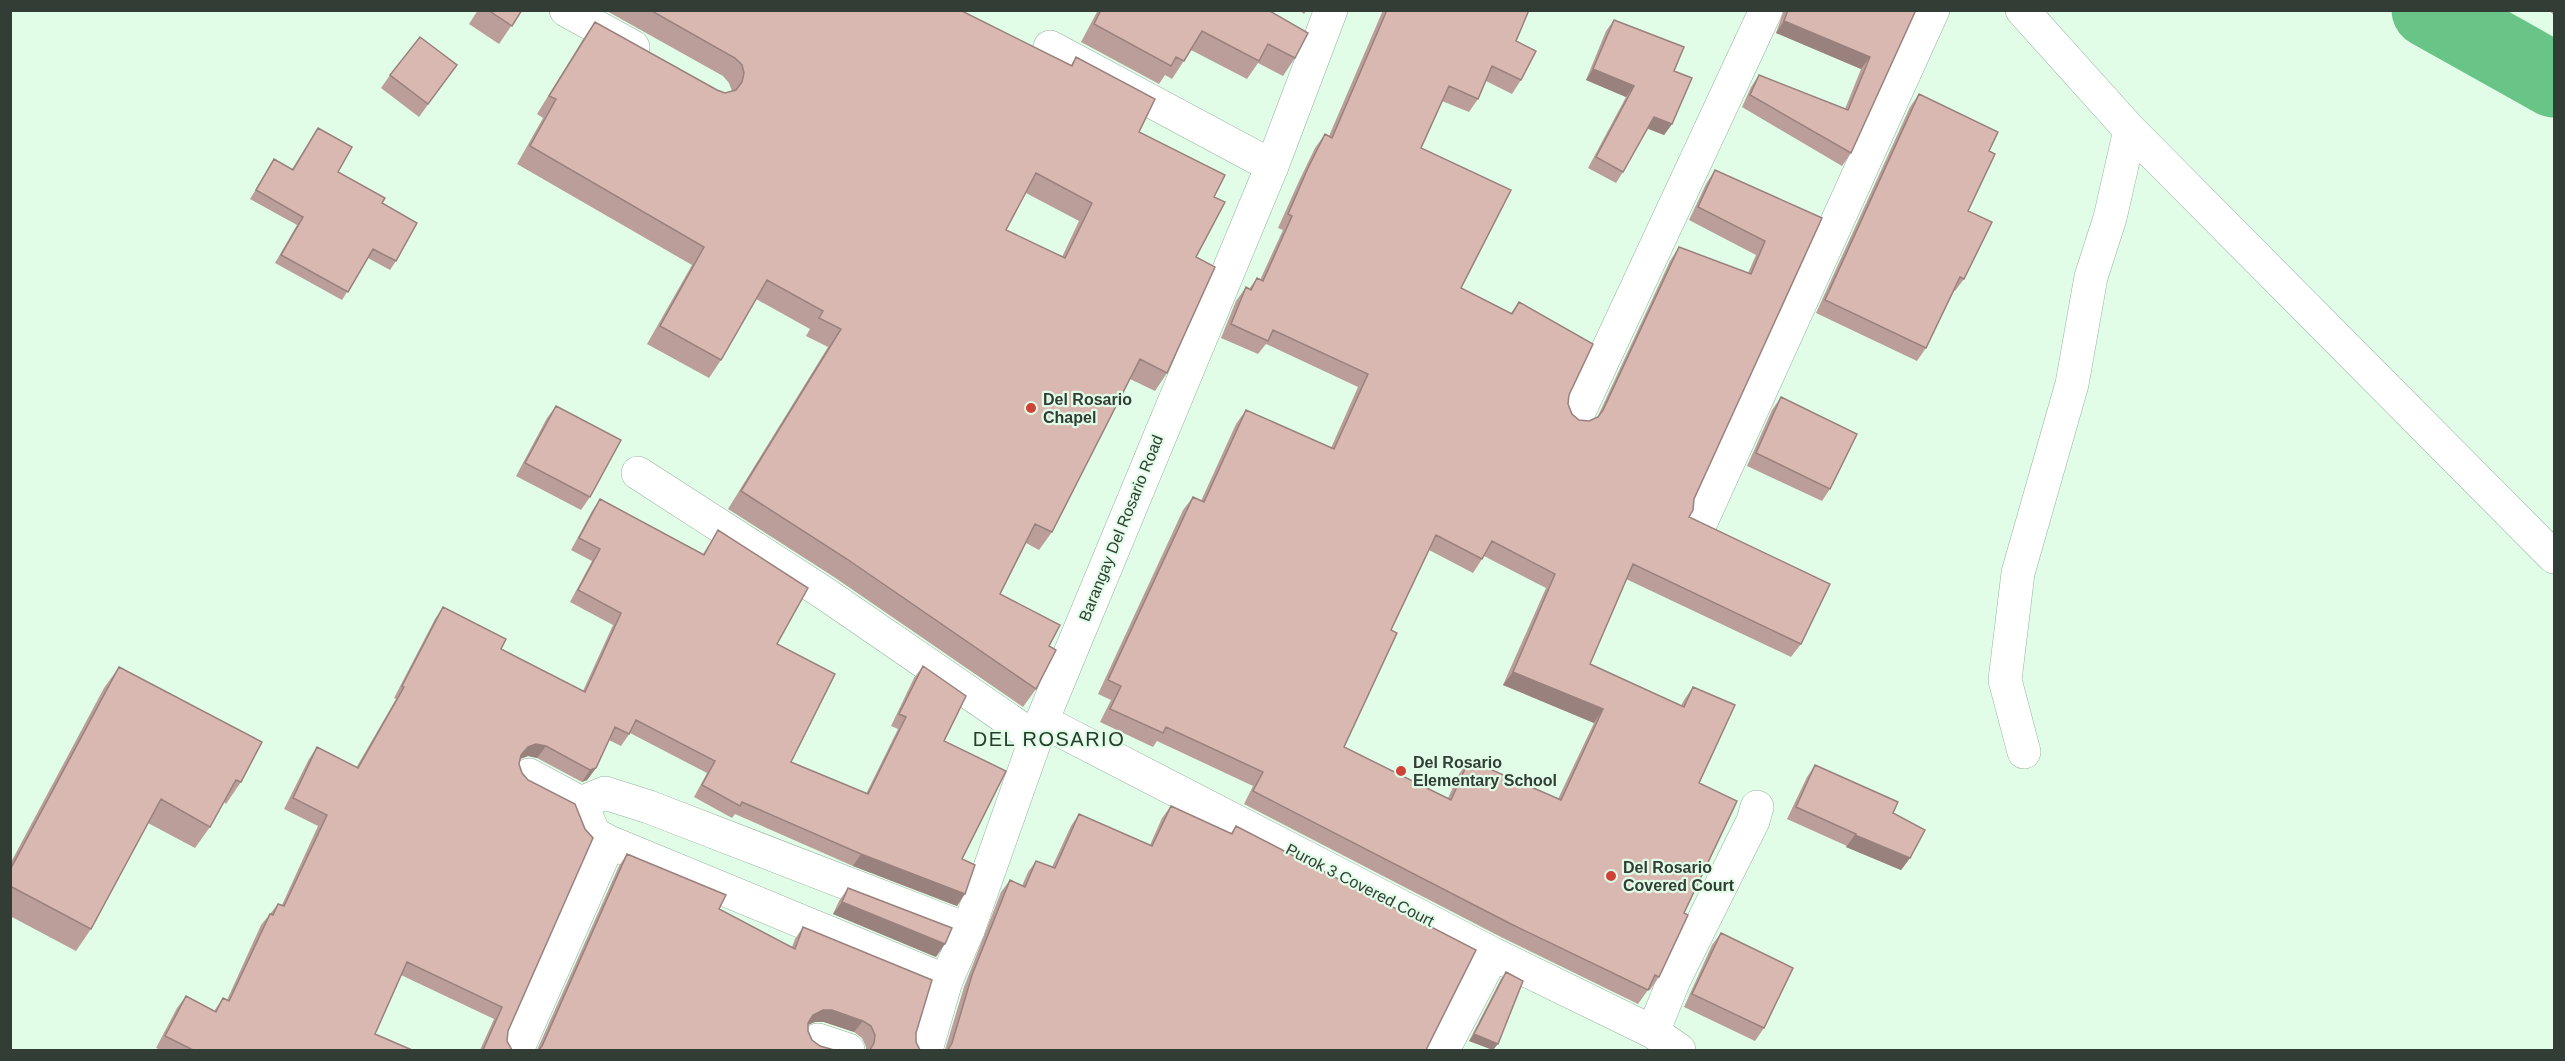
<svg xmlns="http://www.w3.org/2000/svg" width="2565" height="1061" font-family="Helvetica,sans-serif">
<rect width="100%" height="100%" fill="#e1fde7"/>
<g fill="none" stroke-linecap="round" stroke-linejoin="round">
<!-- river -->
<path stroke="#69c587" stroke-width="75" d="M2429 10 2554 80"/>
<!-- minor casing -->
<g stroke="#96b19d" stroke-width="34">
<path id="minor" d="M566 10 633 47
M2022 10 2130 130 2554 557
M1050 47 1272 166
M1577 416 1766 10
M638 473 824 593 1035 738
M1702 520 1933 10
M1042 721 1493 954 1653 1032 1679 1050
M2024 752 2005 680 2018 573 2072 384 2091 277 2110 218 2130 130
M529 775 581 803
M609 842 594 834 581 803 605 793 649 807 968 930
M1653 1032 1674 980 1753 821 1757 807
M818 1040 848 1050
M517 1050 609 842 946 981
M1443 1050 1493 954"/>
</g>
<!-- major casing -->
<g stroke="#96b19d" stroke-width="34">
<path id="major" d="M926 1050 946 981 968 930 1042 721 1272 166 1331 10"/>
</g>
<!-- minor -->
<use href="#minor" stroke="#fff" stroke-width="33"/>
<!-- major -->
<use href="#major" stroke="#fff" stroke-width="33"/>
</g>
<!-- wall -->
<path fill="#bb9e99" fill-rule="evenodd" d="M478 10H522L499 44 469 24Z
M605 10H960L1071 65 1076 57 1139 132 1214 197 1196 257 1167 373 1155 391 1130 379 1052 532 1039 550 1026 543 1000 594 1049 646 1036 689 1023 707 834 577 728 509 828 347 806 336 810 329 756 299 721 360 709 378 647 344 692 265 517 164 543 118 537 114 582 41 595 22 717 90 725 93 732 91 729 83 723 76ZM1026 193 1079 221 1062 257 1006 230Z
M1098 10H1268L1295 58 1283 76 1258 63 1247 79 1191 50 1172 79 1165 75 1159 84 1081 42Z
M1299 10H1307L1304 14Z
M1383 10H1529L1516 41 1521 80 1512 94 1486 81 1478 99 1469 112 1442 101 1421 148 1461 288 1511 313 1519 302 1569 395 1568 404 1572 414 1579 420 1589 421 1597 418 1670 261 1679 247 1748 273 1756 255 1689 220 1706 184 1715 170 1822 218 1694 499 1689 517 1801 644 1791 657 1626 579 1590 664 1681 706 1684 700 1693 687 1699 783 1684 913 1659 977 1650 990H1648L1638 1004 1501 937 1244 804 1253 786 1157 741 1153 747 1100 722 1111 700 1098 694 1183 510 1193 497 1201 501 1236 424 1246 410 1331 448 1358 387 1266 344 1258 354 1221 338 1236 301 1246 287 1249 289 1257 278 1260 280 1283 230 1278 228 1299 181 1315 148 1325 134 1329 136ZM1429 550 1473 573 1484 556 1546 588 1503 685 1594 723 1558 799 1469 760 1459 774 1448 798 1344 747 1391 630Z
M1784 10H1912L1851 153 1842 166 1742 107 1751 87 1759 75 1845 109 1861 69 1776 33Z
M2548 10H2554V15Z
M1614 20 1674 71 1672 124 1664 135 1647 128 1623 172 1616 183 1588 168 1626 97 1586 80 1606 31Z
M457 65 419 117 381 88 390 75Z
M1919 94 1989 151 1968 211 1964 279 1955 291H1954L1926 348 1917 361 1816 313 1910 107Z
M318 128 338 172 382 203 396 261 390 270 368 258 342 300 275 263 297 225 250 199 274 159 292 169Z
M1781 397 1830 489 1822 501 1747 466 1772 410Z
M556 406 590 497 581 510 516 476 547 418Z
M600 499 703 554 718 530 777 644 791 762 866 794 898 729 891 726 914 678 923 666 944 741 962 859 957 906 853 866 735 814 732 818 694 797 707 773 630 733 621 746 609 740 596 768 587 780 582 782 537 758 528 756 520 759 519 764 508 1031 507 1041 512 1050H480L494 1019 401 975 375 1034 412 1050H161L156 1048 177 1008 186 996 214 1011 223 998 227 1000 261 925 278 904 282 905 318 826 284 809 309 759 317 747 356 768 396 699 394 698 435 619 443 607 501 649 583 691 613 625 570 602 592 561 571 550 592 511Z
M119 667 241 782 226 804 224 802 210 827 195 848 148 823 91 929 76 951 10 916V864L104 688Z
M1815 765 1893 813 1910 858 1901 870 1846 847 1847 846 1787 819 1807 777Z
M1171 806 1231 833 1236 826 1426 1050H945L964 987 1001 892 1010 880 1022 886 1028 872 1036 861 1052 867 1071 826 1079 814 1150 845 1162 818Z
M627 854 719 909 792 947 795 939 803 927 916 1033V1042L920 1050H866V1047L862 1038 854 1032 824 1022H815L808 1025V1031L812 1040 820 1046 834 1050H537L619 866Z
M848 888 936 957 833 914 839 901Z
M1721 933 1764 1028 1755 1041 1684 1007 1712 945Z
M1506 972 1493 1050 1469 1041 1501 979Z"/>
<!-- shaded-wall -->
<path fill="#99817d" d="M1784 21 1870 57 1861 69 1776 33Z
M1593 69 1634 86 1626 97 1586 80Z
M1654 117 1672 124 1664 135 1646 128Z
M1513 672 1603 709 1594 723 1503 685Z
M536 744 546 746 537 758 528 756 520 759 521 755 528 747Z
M596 768 587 780 582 782 590 770Z
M1855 835 1910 858 1901 870 1846 847Z
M861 854 965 894 957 906 853 866Z
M842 902 945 944 936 957 833 914Z
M823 1010H832L863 1021 854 1032 824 1022H815L805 1026 813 1015Z
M1474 1034 1498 1044 1493 1050 1469 1041Z"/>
<!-- building -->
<path fill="#dab8b2" stroke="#99817d" stroke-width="1.5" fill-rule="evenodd" d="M488 10H522L512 26Z
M650 10H960L1072 66 1076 57 1155 99 1139 132 1225 175 1214 197 1225 202 1196 257 1215 267 1167 373 1140 359 1052 532 1035 524 1000 594 1060 625 1049 646 1056 650 1036 689 847 559 741 491 841 329 819 318 823 311 767 280 721 360 660 326 704 247 530 146 556 99 549 96 595 22 717 90 725 93 736 90 742 82 744 73 742 65 735 58ZM1036 173 1092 203 1065 258 1006 230Z
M1101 10H1268L1308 33 1295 58 1268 44 1259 61 1202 31 1184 61 1176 57 1171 66 1094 24Z
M1387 10H1529L1516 41 1536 51 1521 80 1492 66 1478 99 1449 86 1421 148 1511 190 1461 288 1512 314 1519 302 1593 344 1569 395 1568 404 1572 414 1579 420 1589 421 1598 417 1603 410 1679 247 1751 274 1765 241 1698 207 1715 170 1822 218 1694 499 1693 510 1689 517 1830 584 1801 644 1633 564 1590 664 1684 707 1693 687 1735 705 1699 783 1737 801 1684 913 1688 915 1659 977 1655 975 1648 990 1511 924 1253 791 1263 772 1166 727 1163 733 1110 709 1121 686 1108 680 1193 497 1204 502 1246 410 1334 449 1368 374 1273 330 1268 341 1231 324 1246 287 1251 290 1257 278 1263 281 1292 216 1288 214 1308 168 1325 134 1332 138ZM1436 535 1482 559 1492 541 1555 574 1513 672 1603 709 1561 800 1469 760 1451 800 1344 747 1397 633 1391 630Z
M1788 10H1912L1915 12 1851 153 1750 95 1759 75 1848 110 1870 57 1784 21Z
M1614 20 1684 47 1674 71 1692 78 1672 124 1654 117 1623 172 1596 157 1634 86 1593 69Z
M420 37 457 65 428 104 390 75Z
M1919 94 1998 132 1989 151 1995 154 1968 211 1992 222 1964 279 1960 277 1926 348 1825 300Z
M318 128 352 147 338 172 385 198 382 203 417 223 396 261 373 249 348 292 281 255 303 217 256 190 274 159 293 170Z
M1781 397 1857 434 1830 489 1756 453Z
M556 406 621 440 590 497 525 463Z
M600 499 704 555 718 530 808 588 777 644 835 674 791 762 868 794 906 717 899 714 923 666 966 696 944 741 1006 771 962 859 975 865 965 894 861 854 742 802 740 806 702 785 715 761 636 720 629 734 615 727 596 768 590 770 546 746 536 744 528 747 521 755 519 764 522 773 528 780 575 804 585 829 593 838 508 1031 507 1041 512 1050H483L502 1007 407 962 375 1034 412 1050H193L165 1036 186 996 216 1012 223 998 229 1001 270 914 273 915 278 904 284 906 327 815 293 798 317 747 358 768 404 687 402 686 443 607 506 639 501 649 585 692 621 613 578 590 600 549 579 538Z
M119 667 262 742 241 782 236 780 210 827 161 799 91 929 10 886V870Z
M1815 765 1898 802 1893 813 1925 830 1910 858 1855 835 1856 834 1796 807Z
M1171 806 1232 834 1236 826 1476 950 1426 1050H948L952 1043 972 975 1010 880 1025 887 1036 861 1055 868 1079 814 1152 846Z
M627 854 726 895 719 909 795 949 803 927 932 980 916 1033V1042L920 1050H870L874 1043 875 1035 871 1026 863 1021 832 1010H823L813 1015 808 1023V1031L812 1040 820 1046 834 1050H539L542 1046Z
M848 888 952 928 945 944 842 902Z
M1721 933 1793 968 1764 1028 1692 994Z
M1506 972 1523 981 1498 1044 1474 1034Z"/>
<!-- markers -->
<g fill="#cf4235" stroke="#e1fde7" stroke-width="2">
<circle cx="1031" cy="408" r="6"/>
<circle cx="1401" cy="771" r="6"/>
<circle cx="1611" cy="876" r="6"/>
</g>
<g text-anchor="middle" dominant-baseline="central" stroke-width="4.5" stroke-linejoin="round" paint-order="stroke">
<!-- poi labels -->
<g font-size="16" font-weight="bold" fill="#323d35" stroke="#e1fde7" text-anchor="start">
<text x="1043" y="399">Del Rosario<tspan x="1043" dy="18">Chapel</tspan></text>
<text x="1413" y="762">Del Rosario<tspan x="1413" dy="18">Elementary School</tspan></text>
<text x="1623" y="867">Del Rosario<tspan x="1623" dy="18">Covered Court</tspan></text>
</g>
<!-- street labels -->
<g font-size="16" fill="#323d35" stroke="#e1fde7">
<text transform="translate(1121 528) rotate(-68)">Barangay Del Rosario Road</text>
<text transform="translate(1360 885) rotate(27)">Purok 3 Covered Court</text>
</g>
<!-- quarter labels -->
<g font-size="20" letter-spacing="1.5" fill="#263d2d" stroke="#e1fde7">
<text x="1049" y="739">DEL ROSARIO</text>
</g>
</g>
<!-- border -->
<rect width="2565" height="1061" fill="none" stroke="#323d35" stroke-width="24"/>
</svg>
